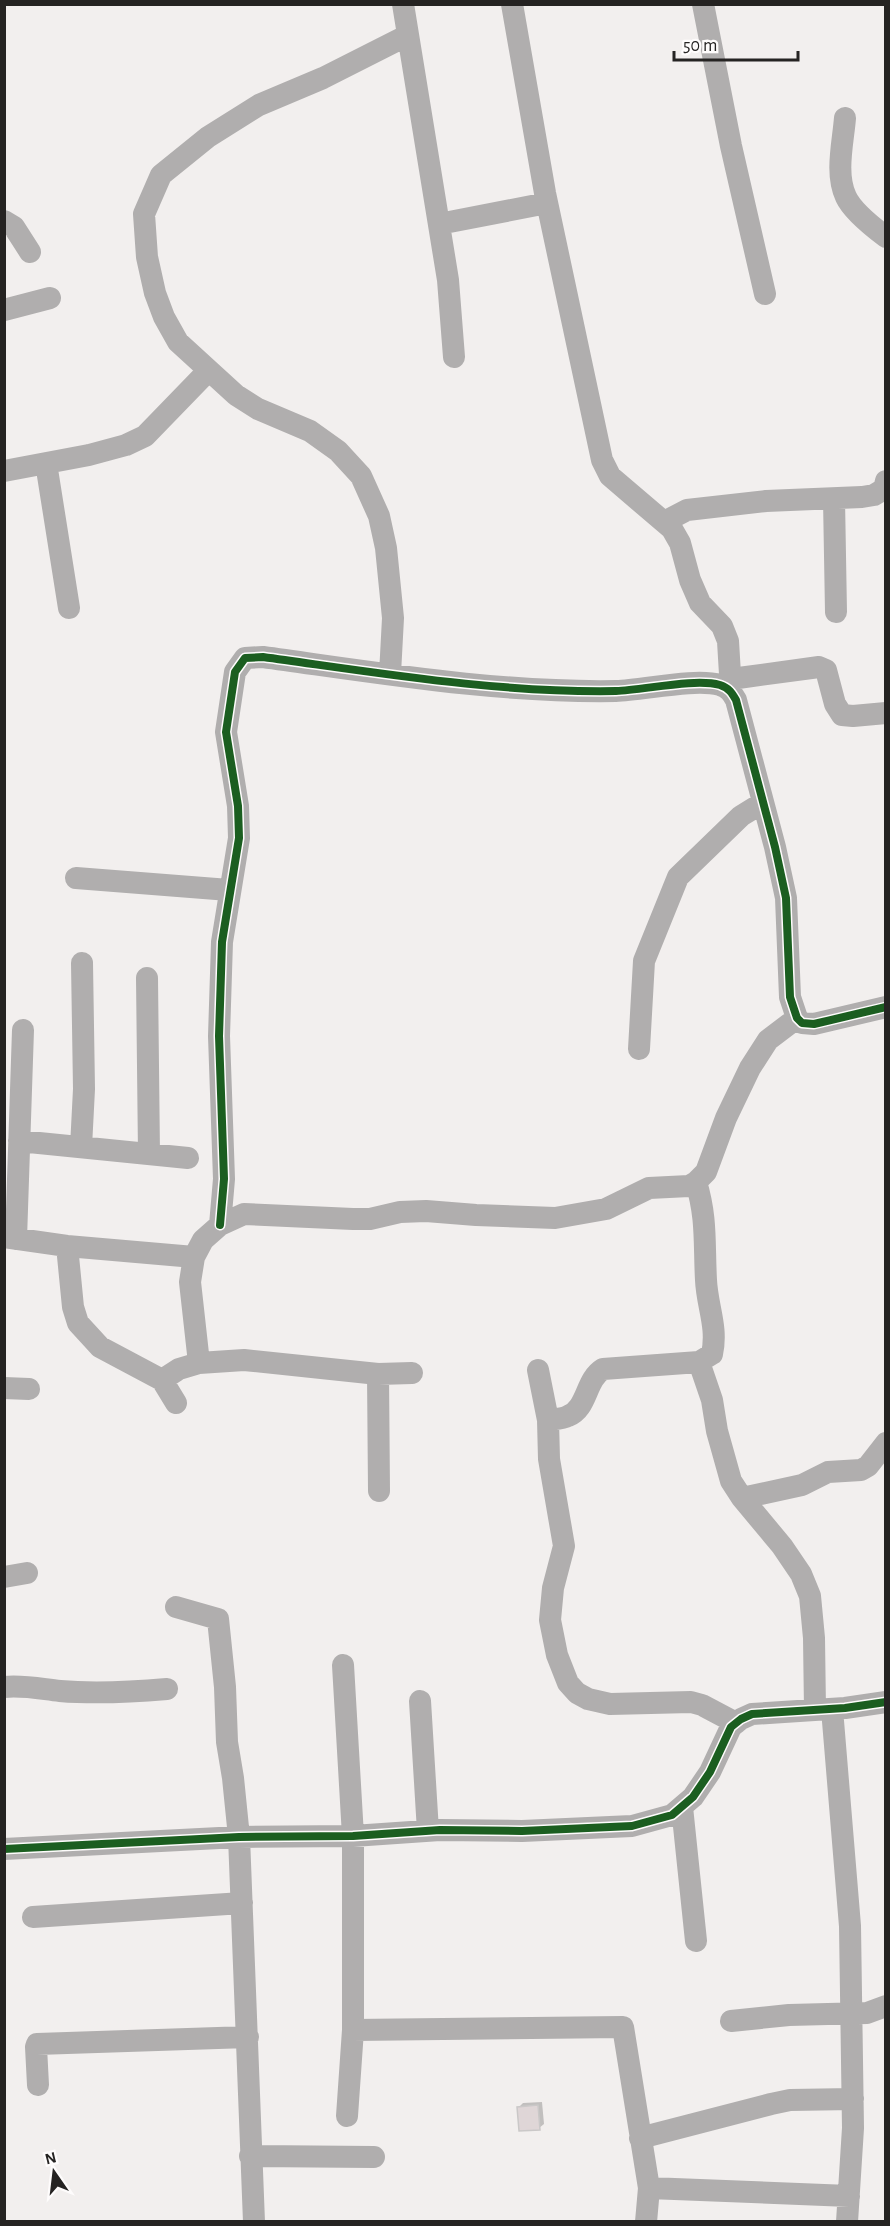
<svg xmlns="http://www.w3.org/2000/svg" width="890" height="2226" font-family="'Alegreya Sans',sans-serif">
<rect width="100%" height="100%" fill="#f2efee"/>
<!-- shadow -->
<path fill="#0003" d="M542 2102 544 2124 539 2128 519 2107 523 2103Z"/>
<!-- building -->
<path fill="#dfd6d7" stroke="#cac8c8" stroke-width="1.5" d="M538 2105 540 2130 519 2131 517 2107Z"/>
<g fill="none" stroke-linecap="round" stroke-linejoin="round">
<!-- minor -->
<path stroke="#b0aeae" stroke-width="22" d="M403 4 448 280 454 357
M512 4 545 193 602 460 610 476 672 529 680 543 690 580 700 603 722 626 728 641 731 691
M703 4 731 146 765 294
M845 118C843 143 835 174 846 197 852 210 874 228 886 237
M4 221 14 227 30 252
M439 224 547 203
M4 310 50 298
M46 463 69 608
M4 471 89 455 126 445 145 436 208 371
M834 499 836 612
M664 522 687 510 766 501 862 497 874 495 884 489 886 481
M390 674 393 618 386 548 379 516 361 476 338 451 310 431 258 409 236 395 178 342 164 317 155 293 147 257 144 214 161 175 208 137 259 105 323 78 408 35
M731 679 819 667 826 670 835 704 842 715 853 716 886 713
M76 878 229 890
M147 978 149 1154
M639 1049 644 961 678 877 741 816 762 803
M19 1141 188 1158
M81 1147 84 1089 82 963
M220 1225 224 1179 219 1036 222 942 239 838 238 806 226 732 235 672 245 658 263 657C380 673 498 693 616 691 644 690 695 678 720 685 729 688 732 693 736 700L775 847 786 898 790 997 797 1018 802 1023 814 1024 886 1007
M4 1237 67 1246 194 1257
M16 1239 23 1030
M67 1246 73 1307 78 1323 100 1347 162 1380 176 1403
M699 1362 712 1400 717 1431 731 1481 742 1498 782 1546 801 1574 810 1596 814 1638 815 1710
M199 1363 190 1282 194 1257 203 1240 220 1225 244 1214 353 1219H370L400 1212 426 1211 476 1215 555 1218 606 1209 649 1188 689 1186 696 1182 706 1172 726 1118 750 1068 768 1040 797 1018
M538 1370 548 1420 549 1459 564 1546 553 1588 550 1620 557 1655 568 1683 577 1693 588 1699 610 1704 691 1702 702 1705 736 1723
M378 1374 379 1491
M162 1380 179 1369 199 1363 244 1360 378 1374 412 1373
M4 1388 29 1389
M548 1420C554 1419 562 1419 568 1416 588 1408 585 1380 603 1369L699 1362 712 1354C718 1327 707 1306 706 1280 704 1244 707 1218 696 1182
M742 1498 802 1485 828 1472 861 1470 868 1466 886 1443
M4 1577 27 1573
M176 1607 218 1619 225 1687 227 1742 233 1778 239 1837 254 2222
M343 1665 353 1836V2030L347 2116
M4 1687C24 1685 41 1689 60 1691 96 1694 132 1692 167 1689
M420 1701 428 1831
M832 1709 850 1926 853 2128 847 2222
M682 1807 696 1941
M4 1849 239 1837 353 1836 440 1830 522 1831 632 1826 672 1815 693 1797 710 1772 731 1727 741 1719 752 1714 845 1708 886 1702
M33 1917 242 1903
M731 2021 789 2015 867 2013 886 2006
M353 2030 623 2027 649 2188 646 2222
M38 2085 36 2047 37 2044 248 2037
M640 2138 771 2104 790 2100 853 2099
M250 2156 374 2157
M649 2188 849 2196"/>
<!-- cycleway casing -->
<g stroke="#fefcfc" stroke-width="11">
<path id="cycleway" d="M220 1225 224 1179 219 1036 222 942 239 838 238 806 226 732 235 672 245 658 263 657C380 673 498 693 616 691 644 690 695 678 720 685 729 688 732 693 736 700L775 847 786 898 790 997 797 1018 802 1023 814 1024 886 1007
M4 1849 239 1837 353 1836 440 1830 522 1831 632 1826 672 1815 693 1797 710 1772 731 1727 741 1719 752 1714 845 1708 886 1702"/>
</g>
<!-- cycleway -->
<use href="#cycleway" stroke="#1b5e20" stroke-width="8"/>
</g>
<!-- border -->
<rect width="890" height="2226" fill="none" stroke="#252322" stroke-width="12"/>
<!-- north arrow -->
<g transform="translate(54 2172) rotate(346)" stroke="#fefcfc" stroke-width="4.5" paint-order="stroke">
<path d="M0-4.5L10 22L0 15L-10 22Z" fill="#252322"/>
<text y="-9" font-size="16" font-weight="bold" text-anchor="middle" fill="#252322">N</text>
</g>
<!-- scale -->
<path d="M674 51v9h124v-9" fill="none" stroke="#252322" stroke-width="3"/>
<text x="683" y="51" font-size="18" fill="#252322" stroke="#fefcfc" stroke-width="4.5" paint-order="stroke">50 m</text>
</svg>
